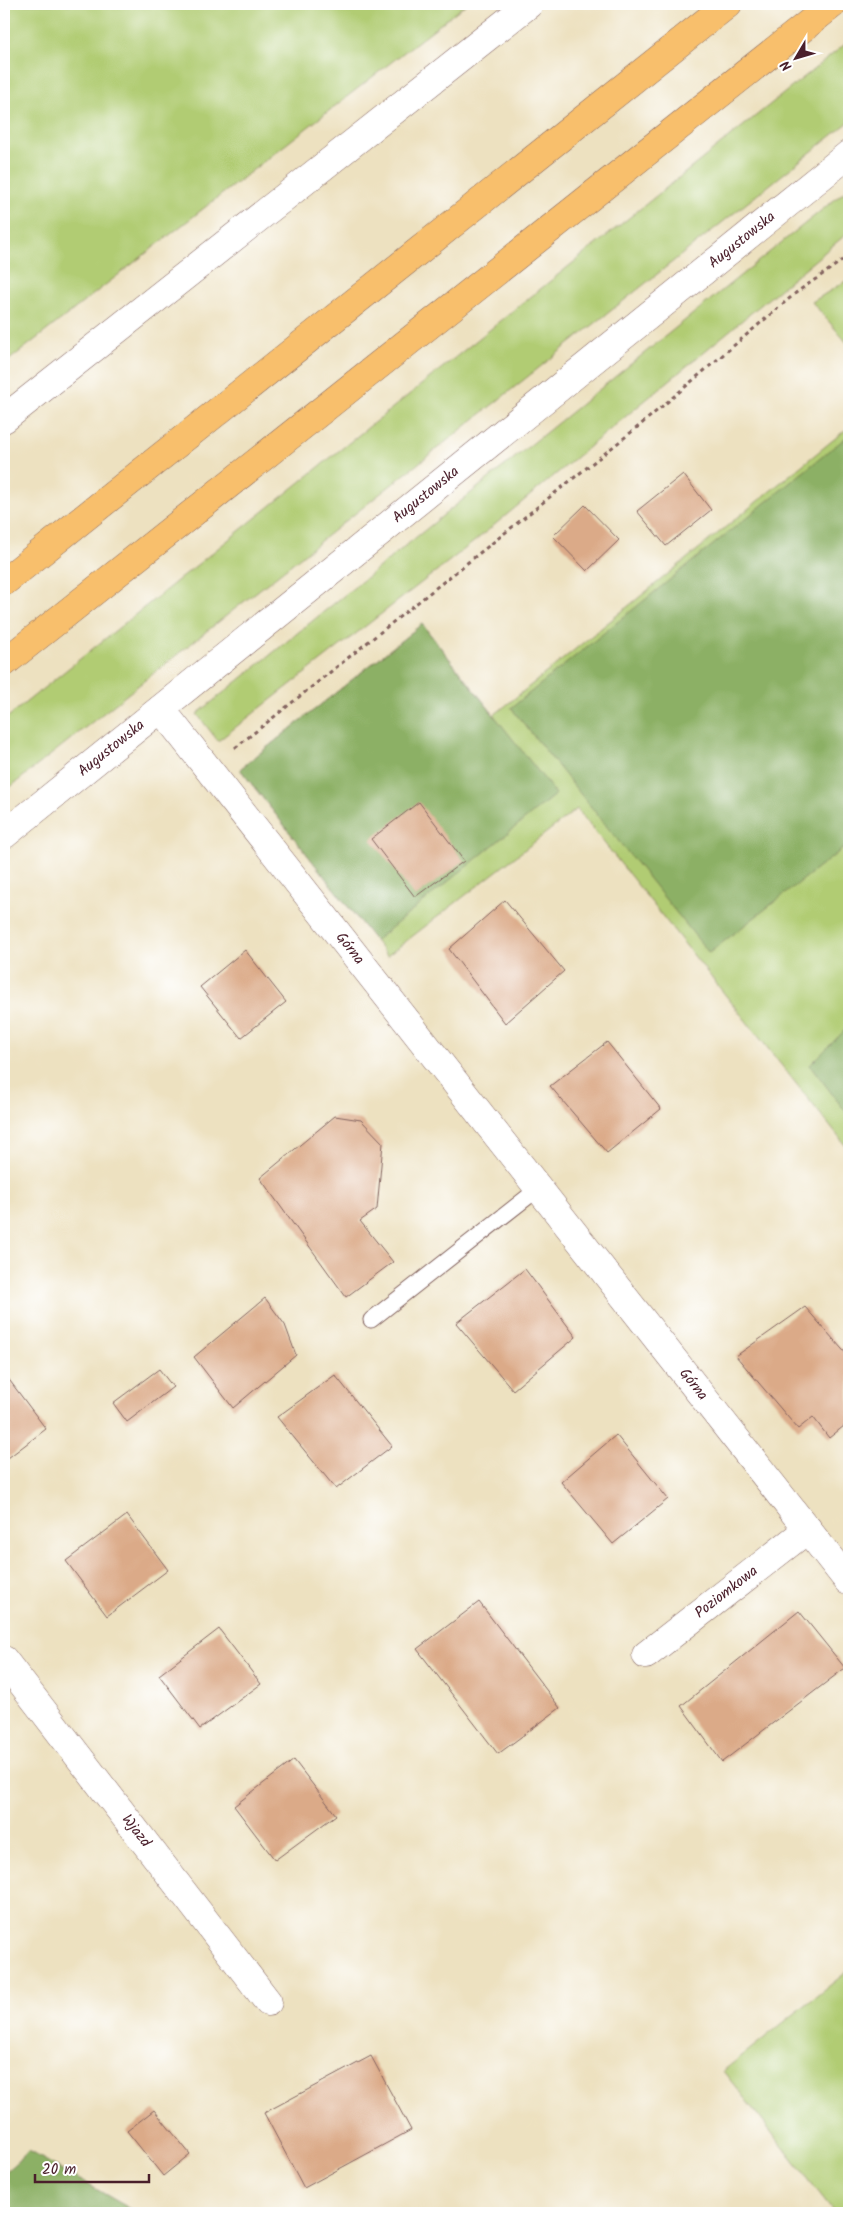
<svg xmlns="http://www.w3.org/2000/svg" width="853" height="2217" font-family="Kalam,sans-serif">
<rect width="100%" height="100%" fill="#fff"/>
<filter id="ink" filterUnits="userSpaceOnUse"><feTurbulence type="fractalNoise" baseFrequency=".02" numOctaves="2"/><feDisplacementMap in="SourceGraphic" scale="10" xChannelSelector="R" yChannelSelector="G"/><feConvolveMatrix kernelMatrix="1 2 1 2 8 2 1 2 1" color-interpolation-filters="sRGB"/></filter>
<filter id="wash" filterUnits="userSpaceOnUse"><feTurbulence type="fractalNoise" baseFrequency=".0096" numOctaves="4" result="noise"/><feDisplacementMap in="SourceGraphic" scale="20" xChannelSelector="R" yChannelSelector="G"/><feGaussianBlur stdDeviation="1.12" result="paint"/><feColorMatrix in="noise" values="0 0 0 0 0 0 0 0 0 0 0 0 0 0 0 0 0 1.4 0 .05"/><feComposite in="paint" operator="in"/></filter>
<g filter="url(#wash)">
<rect width="100%" height="100%" fill="#ede1c0"/>
<!-- green -->
<path fill="#b1cc73" stroke="#7e764f" d="M4 4H466L4 364Z
M849 41V122L4 792V720Z
M849 188V232L475 541 218 741 197 714Z
M849 279V345L812 302Z
M849 427V1150L577 809 387 956 240 769 422 624 494 715Z
M849 1970V2213H835L723 2071Z"/>
<!-- forest -->
<path fill="#8cb065" stroke="#6b6848" d="M849 435V844L709 953 511 708Z
M422 624 556 794 375 941 240 769Z
M849 1026V1116L810 1065Z
M29 2151 138 2213H4V2173Z"/>
<g id="blocks">
<!-- building -->
<path fill="#dbaa88" d="M683 474 711 510 666 546 637 511Z
M585 505 619 540 587 571 553 536Z
M419 802 464 861 415 897 371 839Z
M505 900 564 971 505 1023 449 949Z
M245 950 286 1002 241 1038 200 987Z
M607 1042 661 1109 607 1153 550 1086Z
M335 1116 361 1120 383 1143 377 1209 360 1221 393 1262 346 1297 260 1178Z
M525 1269 576 1337 513 1390 456 1323Z
M265 1298 285 1325 296 1355 233 1408 194 1357Z
M805 1307 849 1357V1422L829 1438 813 1417 798 1429 736 1356Z
M159 1369 173 1387 127 1422 113 1403Z
M4 1373 46 1429 4 1461Z
M335 1375 392 1446 336 1489 277 1417Z
M616 1435 668 1499 613 1544 561 1482Z
M127 1515 168 1570 107 1616 66 1561Z
M479 1602 560 1708 498 1754 417 1649Z
M799 1611 845 1668 722 1762 681 1706Z
M219 1629 261 1684 200 1729 159 1675Z
M294 1760 336 1815 275 1860 234 1806Z
M371 2056 411 2130 304 2188 264 2113Z
M154 2110 190 2154 163 2176 127 2131Z"/>
</g>
</g>
<g filter="url(#ink)">
<use href="#blocks" fill-opacity="0" stroke="#83635f" stroke-width="1"/>
<g fill="none" stroke-linecap="round" stroke-linejoin="round">
<!-- service casing -->
<g stroke="#83635f" stroke-width="17">
<path id="service" d="M371 1320 539 1188"/>
</g>
<!-- minor casing -->
<g stroke="#83635f" stroke-width="29">
<g id="minor">
<path d="M4 419 529 4"/>
<path id="s1" d="M161 709 848 1581"/>
<path id="s2" d="M4 835 849 154"/>
<path id="s3" d="M646 1655 808 1529"/>
<path id="s4" d="M4 1660 268 2002"/>
</g>
</g>
<!-- trunk casing -->
<g stroke="#83635f" stroke-width="29">
<path id="trunk" d="M4 582 728 4
M4 663 833 4"/>
</g>
<!-- path -->
<path stroke="#83635f" stroke-width="3" stroke-dasharray="4 4" stroke-linecap="butt" d="M235 748 639 426 797 292 849 256"/>
<!-- service -->
<use href="#service" stroke="#fff" stroke-width="15"/>
<!-- minor -->
<use href="#minor" stroke="#fff" stroke-width="28"/>
<!-- trunk -->
<use href="#trunk" stroke="#f8bf6c" stroke-width="28"/>
</g>
</g>
<g text-anchor="middle" dominant-baseline="central" stroke-width="4.5" stroke-linejoin="round" paint-order="stroke">
<!-- street labels -->
<g font-size="15" fill="#4a1f2b" stroke="#fff">
<text stroke="none"><textPath href="#s2" startOffset="948">Augustowska</textPath></text>
<text stroke="none"><textPath href="#s2" startOffset="542">Augustowska</textPath></text>
<text stroke="none"><textPath href="#s2" startOffset="138">Augustowska</textPath></text>
<text stroke="none"><textPath href="#s1" startOffset="305">Górna</textPath></text>
<text stroke="none"><textPath href="#s1" startOffset="860">Górna</textPath></text>
<text stroke="none"><textPath href="#s3" startOffset="102">Poziomkowa</textPath></text>
<text stroke="none"><textPath href="#s4" startOffset="216">Wjazd</textPath></text>
</g>
</g>
<!-- margin -->
<rect width="853" height="2217" fill="none" stroke="#fff" stroke-width="20"/>
<!-- north arrow -->
<g transform="translate(796 58) rotate(232)" stroke="#ffffff" stroke-width="4" paint-order="stroke">
<path d="M0-4L9 19L0 12L-9 19Z" fill="#4a1f2b"/>
<text y="-8" font-size="14" font-weight="bold" text-anchor="middle" fill="#4a1f2b">N</text>
</g>
<!-- scale -->
<path d="M35 2174v8h114v-8" fill="none" stroke="#4a1f2b" stroke-width="2.5"/>
<text x="42" y="2174" font-size="15" fill="#4a1f2b" stroke="#ffffff" stroke-width="4" paint-order="stroke">20 m</text>
</svg>
